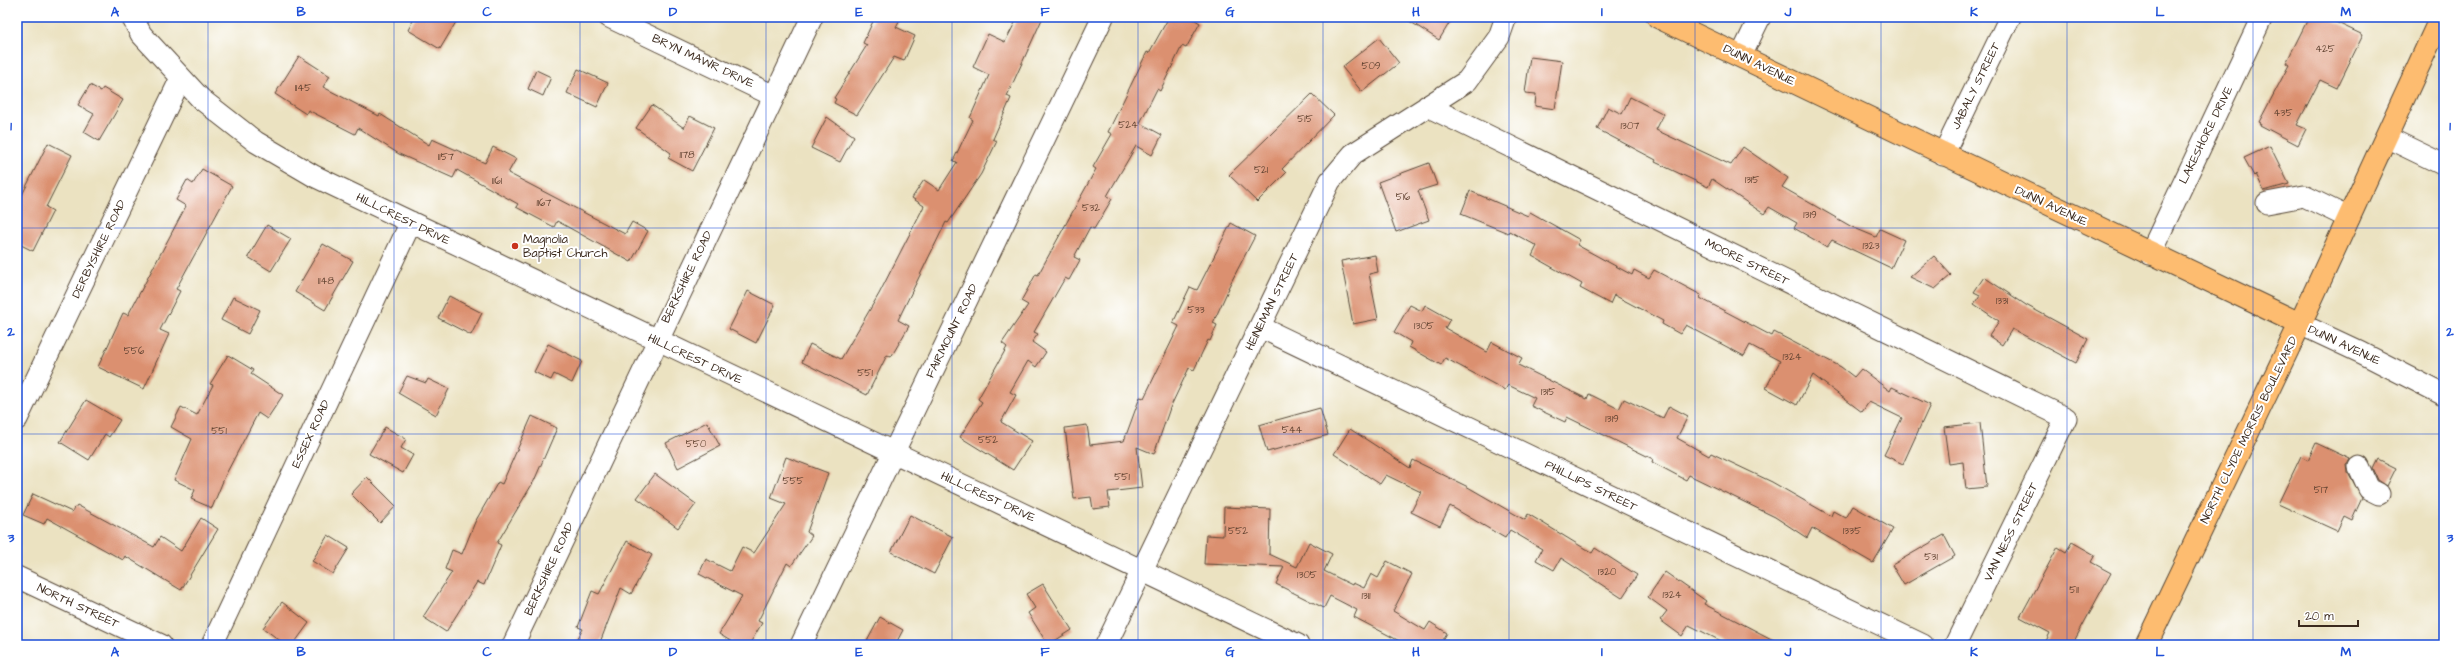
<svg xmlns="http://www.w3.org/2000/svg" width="2461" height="662" font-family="'Architects Daughter',sans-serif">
<rect width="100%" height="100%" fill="#fff"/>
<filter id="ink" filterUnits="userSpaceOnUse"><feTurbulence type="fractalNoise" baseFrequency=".025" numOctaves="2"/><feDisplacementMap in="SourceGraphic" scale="8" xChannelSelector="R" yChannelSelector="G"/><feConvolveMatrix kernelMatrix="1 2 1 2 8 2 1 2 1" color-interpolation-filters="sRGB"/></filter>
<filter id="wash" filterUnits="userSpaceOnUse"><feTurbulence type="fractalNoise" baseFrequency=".012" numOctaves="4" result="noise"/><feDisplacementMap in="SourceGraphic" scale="16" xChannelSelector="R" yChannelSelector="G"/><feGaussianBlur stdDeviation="0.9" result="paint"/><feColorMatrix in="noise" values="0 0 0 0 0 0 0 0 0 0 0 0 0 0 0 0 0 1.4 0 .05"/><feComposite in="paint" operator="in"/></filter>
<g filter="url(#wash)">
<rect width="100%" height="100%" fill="#ebe2c1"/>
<g id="blocks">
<!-- building -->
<path fill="#db9070" d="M415 17H459L440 49 408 30Z
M875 17H901L896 27 915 36 904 61 894 57 857 115 834 103 836 99 834 98 867 45 863 43Z
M1018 17H1043L1007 96 1011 98 993 139 997 141 981 174 948 223 946 222 898 320 909 326 891 357 887 355 867 395 802 362 810 344 841 359 879 294 924 206 912 198 924 180 939 190 957 162 953 161 973 120 970 118 989 75 973 67 988 34 1005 42Z
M1169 17H1190L1200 23 1186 48 1182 46 1160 91 1157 89 1140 123 1162 135 1152 155 1136 146 1107 196 1112 199 1094 229 1090 227 1074 257 1080 260 1069 280 1065 278 1034 332 1038 334 1032 342 1046 352 1036 367 1028 361 1010 392 1016 395 1001 422 1032 441 1013 470 960 437 982 402 978 399 1007 347 1002 343 1028 305 1021 301 1036 274 1038 275 1096 169 1093 167 1112 134 1108 132 1147 52 1149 53Z
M1403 17H1453L1439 40Z
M2309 17H2325L2363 35 2337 88 2320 80 2297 125 2306 129 2298 145 2260 125 2261 123 2259 122 2289 65 2286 63Z
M1379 38 1399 63 1362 92 1342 67Z
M299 56 330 76 323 87 379 116 380 114 429 145 432 139 485 163 493 147 516 159 508 173 625 234 632 222 648 231 631 262 557 221 554 227 516 207 518 204 457 170 453 178 399 154 358 128 355 134 308 110 306 114 275 94Z
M1530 57 1562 61 1555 109 1535 106 1536 94 1525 93Z
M578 69 608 83 597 107 567 93Z
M536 70 551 77 543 96 528 89Z
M90 85 101 91 103 88 123 100 99 141 84 132 94 114 78 105Z
M1312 94 1334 115 1282 169 1286 173 1257 202 1229 175Z
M1630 97 1664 114 1656 130 1731 165 1743 147 1788 178 1782 187 1852 227 1876 237 1880 229 1904 240 1891 268 1832 240 1827 247 1794 228 1797 223 1769 207 1764 214 1712 179 1708 187 1655 162 1656 160 1597 129 1608 107 1622 114Z
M652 105 684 128 690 116 714 128 692 171 668 158 671 153 636 128Z
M827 117 854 136 840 162 811 148Z
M48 143 72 155 46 207 53 211 33 251 17 243V192L22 195Z
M2270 146 2289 184 2264 191 2256 174 2254 176 2244 158Z
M1429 163 1437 185 1418 191 1429 220 1396 232 1378 182Z
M202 169 232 186 176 289 180 291 160 330 169 334 144 389 98 367 123 313 128 315 186 206 176 200 187 180 193 184Z
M1470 191 1528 216 1530 212 1580 240 1577 245 1632 275 1634 270 1649 278 1654 270 1701 295 1700 298 1772 336 1774 332 1841 367 1854 377 1861 369 1890 391 1892 387 1930 405 1903 464 1884 455 1902 418 1869 402 1862 412 1813 375 1797 405 1766 388 1780 361 1750 345 1744 356 1686 325 1680 334 1662 324 1663 321 1614 295 1610 304 1580 288 1582 284 1532 256 1537 246 1509 231 1508 233 1461 214Z
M1231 223 1255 236 1228 288H1229L1213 323 1217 325 1210 341 1208 340 1194 370 1189 368 1170 408 1154 454 1137 447 1142 488 1108 492 1110 507 1093 509 1091 497 1074 499 1065 428 1087 425 1090 445 1124 441 1140 397 1144 398 1179 326 1173 323 1190 287 1197 290Z
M267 225 291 239 271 271 248 257Z
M323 244 353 261 325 310 295 292Z
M1375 255 1378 272 1369 274 1378 319 1353 324 1341 261Z
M1934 256 1951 275 1935 289 1910 277Z
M1984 277 2026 305 2088 339 2076 363 2012 329 2002 345 1989 336 1999 321 1974 304 1980 295 1974 292Z
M748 291 775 305 756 343 729 329Z
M449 296 482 313 471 335 438 318Z
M233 297 260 310 248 334 221 320Z
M1410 305 1422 311 1425 305 1450 319 1445 328 1487 352 1492 342 1522 358 1518 365 1587 399 1589 394 1619 409 1624 399 1663 418 1669 406 1688 416 1677 438 1709 456 1711 453 1772 482 1831 516 1833 511 1846 518 1853 506 1893 529 1873 563 1812 528 1807 538 1775 517 1689 475 1686 480 1652 462 1653 459 1567 417 1565 422 1531 406 1535 398 1508 385 1505 390 1445 358 1441 365 1409 347 1411 342 1394 332Z
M548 344 582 361 572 383 554 374 551 380 534 372Z
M228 355 253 370 251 374 283 395 267 419 258 413 225 476 212 508 191 499 195 490 174 480 192 439 171 427 181 407 197 415 213 385 210 384Z
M407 376 426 383 428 379 449 389 436 415 398 393Z
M86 400 120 420 109 437 105 434 89 460 60 442Z
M1320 408 1328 435 1267 452 1259 425Z
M532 416 557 428 534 481 497 543 501 545 484 585 477 582 446 632 423 617 452 572 445 569 452 550 462 554 475 522 498 482 502 484Z
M707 422 720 446 678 468 666 443Z
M1980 423 1987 487 1966 489 1963 462 1949 464 1944 427Z
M385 427 406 439 401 448 413 455 403 473 369 454Z
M1350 429 1410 468 1413 460 1466 486 1525 520 1528 514 1592 553 1595 548 1637 575 1622 598 1561 558 1554 570 1536 560 1542 549 1510 530 1505 538 1450 506 1440 526 1411 512 1421 492 1386 475 1380 484 1334 454Z
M2316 443 2350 459 2347 465 2348 472 2362 498 2352 520 2344 516 2337 531 2278 504 2301 456 2308 460Z
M786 457 828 473 807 532 812 536 791 566 787 563 758 621 762 623 749 645H737L719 634 742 596 699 574 706 559 730 571 742 547 754 553 786 504 771 498Z
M2378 459 2396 468 2387 486 2378 480 2373 469Z
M655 474 696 504 678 528 637 498Z
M367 477 396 506 380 523 351 494Z
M33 494 72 512 77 505 154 547 160 537 181 551 201 518 218 529 181 590 125 556 123 560 47 518 44 524 23 515Z
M1224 507 1270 509 1269 554 1297 567 1309 542 1332 554 1324 571 1352 585 1353 583 1364 588 1371 574 1378 578 1387 561 1412 574 1393 611 1425 630 1430 622 1447 633 1443 640 1451 645H1407L1354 617 1357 610 1330 596 1324 608 1276 584 1284 567 1204 564 1206 535 1223 536Z
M910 515 953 537 934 574 891 552Z
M328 535 349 548 333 574 312 561Z
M1944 535 1955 556 1904 585 1892 565Z
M627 541 652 555 631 594 621 588 599 645H574L583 629 578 627 592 591 599 594Z
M2072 542 2095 555 2091 562 2111 573 2072 645H2044L2050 633 2020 617 2058 547 2066 552Z
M1665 572 1706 601 1704 604 1783 645H1729L1689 625 1682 636 1660 620 1667 611 1648 597Z
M1043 584 1072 630 1048 645 1028 613 1035 608 1026 594Z
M282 602 309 623 293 645H286L263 628Z
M880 617 903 630 895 645H865Z"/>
</g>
</g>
<g filter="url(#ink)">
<use href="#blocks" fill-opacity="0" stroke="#554636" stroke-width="1"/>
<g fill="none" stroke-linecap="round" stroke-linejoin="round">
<!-- minor casing -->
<g stroke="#554636" stroke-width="23">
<path id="minor" d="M132 17 141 34 201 99 256 142 314 176 1298 645
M609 17 774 96
M1741 56 1760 17
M1427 106 2066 418 1955 645
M2386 137 2444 165
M1943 155 2010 17
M2267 203 2304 196 2349 218
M2150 254 2262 17
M2300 324 2362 353 2444 395
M1260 327 1923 645
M17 419 181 78
M2359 467 2369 489 2379 494
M17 577 161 645
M212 645 411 222
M513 645 812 17
M801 645 1103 17
M1106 645 1330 181 1353 154 1467 81 1499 37 1506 17"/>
</g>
<!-- major casing -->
<g stroke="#554636" stroke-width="24">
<path id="major" d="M1658 17 2300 324
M2146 645 2300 324 2441 17"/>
</g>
<!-- minor -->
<use href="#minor" stroke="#fff" stroke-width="21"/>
<!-- major -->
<use href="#major" stroke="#fdbc6f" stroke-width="22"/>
</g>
</g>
<!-- grid -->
<path fill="none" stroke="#1d4ed8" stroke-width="1" stroke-opacity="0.55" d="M208 17V645M394 17V645M580 17V645M766 17V645M952 17V645M1138 17V645M1323 17V645M1509 17V645M1695 17V645M1881 17V645M2067 17V645M2253 17V645M17 228H2444M17 434H2444"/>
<!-- markers -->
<circle fill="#c8321e" stroke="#fff" stroke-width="1.5" cx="515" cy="246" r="4"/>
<g text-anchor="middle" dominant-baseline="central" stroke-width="4" stroke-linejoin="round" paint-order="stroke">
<!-- number labels -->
<g font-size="10" fill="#634432">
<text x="2325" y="49">425</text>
<text x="1371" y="66">509</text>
<text x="303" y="88">1145</text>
<text x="2283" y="113">435</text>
<text x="1305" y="119">515</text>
<text x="1128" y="125">524</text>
<text x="1630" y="126">1307</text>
<text x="687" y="155">1178</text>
<text x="446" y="157">1157</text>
<text x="1261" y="170">521</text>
<text x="1752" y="180">1315</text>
<text x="497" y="181">1161</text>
<text x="1403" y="197">516</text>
<text x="544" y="203">1167</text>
<text x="1091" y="208">532</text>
<text x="1810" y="215">1319</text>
<text x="1871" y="246">1323</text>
<text x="326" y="281">1148</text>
<text x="2002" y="301">1331</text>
<text x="1196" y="310">533</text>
<text x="1424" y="326">1305</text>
<text x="134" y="351">556</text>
<text x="1792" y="357">1324</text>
<text x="865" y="373">551</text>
<text x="1548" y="392">1315</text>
<text x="1612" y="419">1319</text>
<text x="1292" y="430">544</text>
<text x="219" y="431">551</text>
<text x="988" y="440">552</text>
<text x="696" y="444">550</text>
<text x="1122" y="477">551</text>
<text x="793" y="481">555</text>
<text x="2321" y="490">517</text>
<text x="1238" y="531">552</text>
<text x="1852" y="531">1335</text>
<text x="1931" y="557">531</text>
<text x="1607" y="572">1320</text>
<text x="1307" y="575">1305</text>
<text x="2074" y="590">511</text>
<text x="1672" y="595">1324</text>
<text x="1366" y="596">1311</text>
</g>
<!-- street labels -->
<g font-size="12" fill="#3b2a1e" stroke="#fff">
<text transform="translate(703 61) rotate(25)">BRYN MAWR DRIVE</text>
<text transform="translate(1759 65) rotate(26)">DUNN AVENUE</text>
<text transform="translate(1976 86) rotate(-64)">JABALY STREET</text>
<text transform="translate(2206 135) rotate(-64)">LAKESHORE DRIVE</text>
<text transform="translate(2051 206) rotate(25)">DUNN AVENUE</text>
<text transform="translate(403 219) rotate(26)">HILLCREST DRIVE</text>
<text transform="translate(99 249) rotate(-64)">DERBYSHIRE ROAD</text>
<text transform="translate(1747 262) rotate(26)">MOORE STREET</text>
<text transform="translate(687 277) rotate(-64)">BERKSHIRE ROAD</text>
<text transform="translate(1272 302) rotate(-64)">HEINEMAN STREET</text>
<text transform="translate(952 331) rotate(-64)">FAIRMOUNT ROAD</text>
<text transform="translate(2344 345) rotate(25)">DUNN AVENUE</text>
<text transform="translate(695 359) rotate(25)">HILLCREST DRIVE</text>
<text transform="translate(2249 430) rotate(-64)">NORTH CLYDE MORRIS BOULEVARD</text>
<text transform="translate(311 434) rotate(-65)">ESSEX ROAD</text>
<text transform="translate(1591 486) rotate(26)">PHILLIPS STREET</text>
<text transform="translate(988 497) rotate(25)">HILLCREST DRIVE</text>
<text transform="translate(2011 532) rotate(-64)">VAN NESS STREET</text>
<text transform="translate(549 569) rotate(-65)">BERKSHIRE ROAD</text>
<text transform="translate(78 606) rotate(25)">NORTH STREET</text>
</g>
<!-- poi labels -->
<g font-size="12" fill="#3b2a1e" stroke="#fff" text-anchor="start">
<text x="523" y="239">Magnolia<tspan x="523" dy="14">Baptist Church</tspan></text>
</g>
</g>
<!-- margin -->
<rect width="2461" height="662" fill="none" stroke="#fff" stroke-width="44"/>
<!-- scale -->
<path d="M2299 620v6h59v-6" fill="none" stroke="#3b2a1e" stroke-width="2"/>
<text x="2305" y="620" font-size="12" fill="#3b2a1e" stroke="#ffffff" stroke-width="3" paint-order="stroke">20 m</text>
<rect x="22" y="22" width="2417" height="618" fill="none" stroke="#1d4ed8" stroke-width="1.5"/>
<g font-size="13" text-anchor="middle" font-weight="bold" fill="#1d4ed8">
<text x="115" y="16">A</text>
<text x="301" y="16">B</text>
<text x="487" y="16">C</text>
<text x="673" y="16">D</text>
<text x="859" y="16">E</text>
<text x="1045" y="16">F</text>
<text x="1230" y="16">G</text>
<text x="1416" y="16">H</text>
<text x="1602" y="16">I</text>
<text x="1788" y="16">J</text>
<text x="1974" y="16">K</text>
<text x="2160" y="16">L</text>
<text x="2346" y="16">M</text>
<text x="11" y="130">1</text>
<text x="2450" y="130">1</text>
<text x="11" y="336">2</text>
<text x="2450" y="336">2</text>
<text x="11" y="542">3</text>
<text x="2450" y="542">3</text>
<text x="115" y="656">A</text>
<text x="301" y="656">B</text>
<text x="487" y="656">C</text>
<text x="673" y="656">D</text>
<text x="859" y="656">E</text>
<text x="1045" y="656">F</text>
<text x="1230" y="656">G</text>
<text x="1416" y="656">H</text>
<text x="1602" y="656">I</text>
<text x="1788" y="656">J</text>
<text x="1974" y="656">K</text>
<text x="2160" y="656">L</text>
<text x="2346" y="656">M</text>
</g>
</svg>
